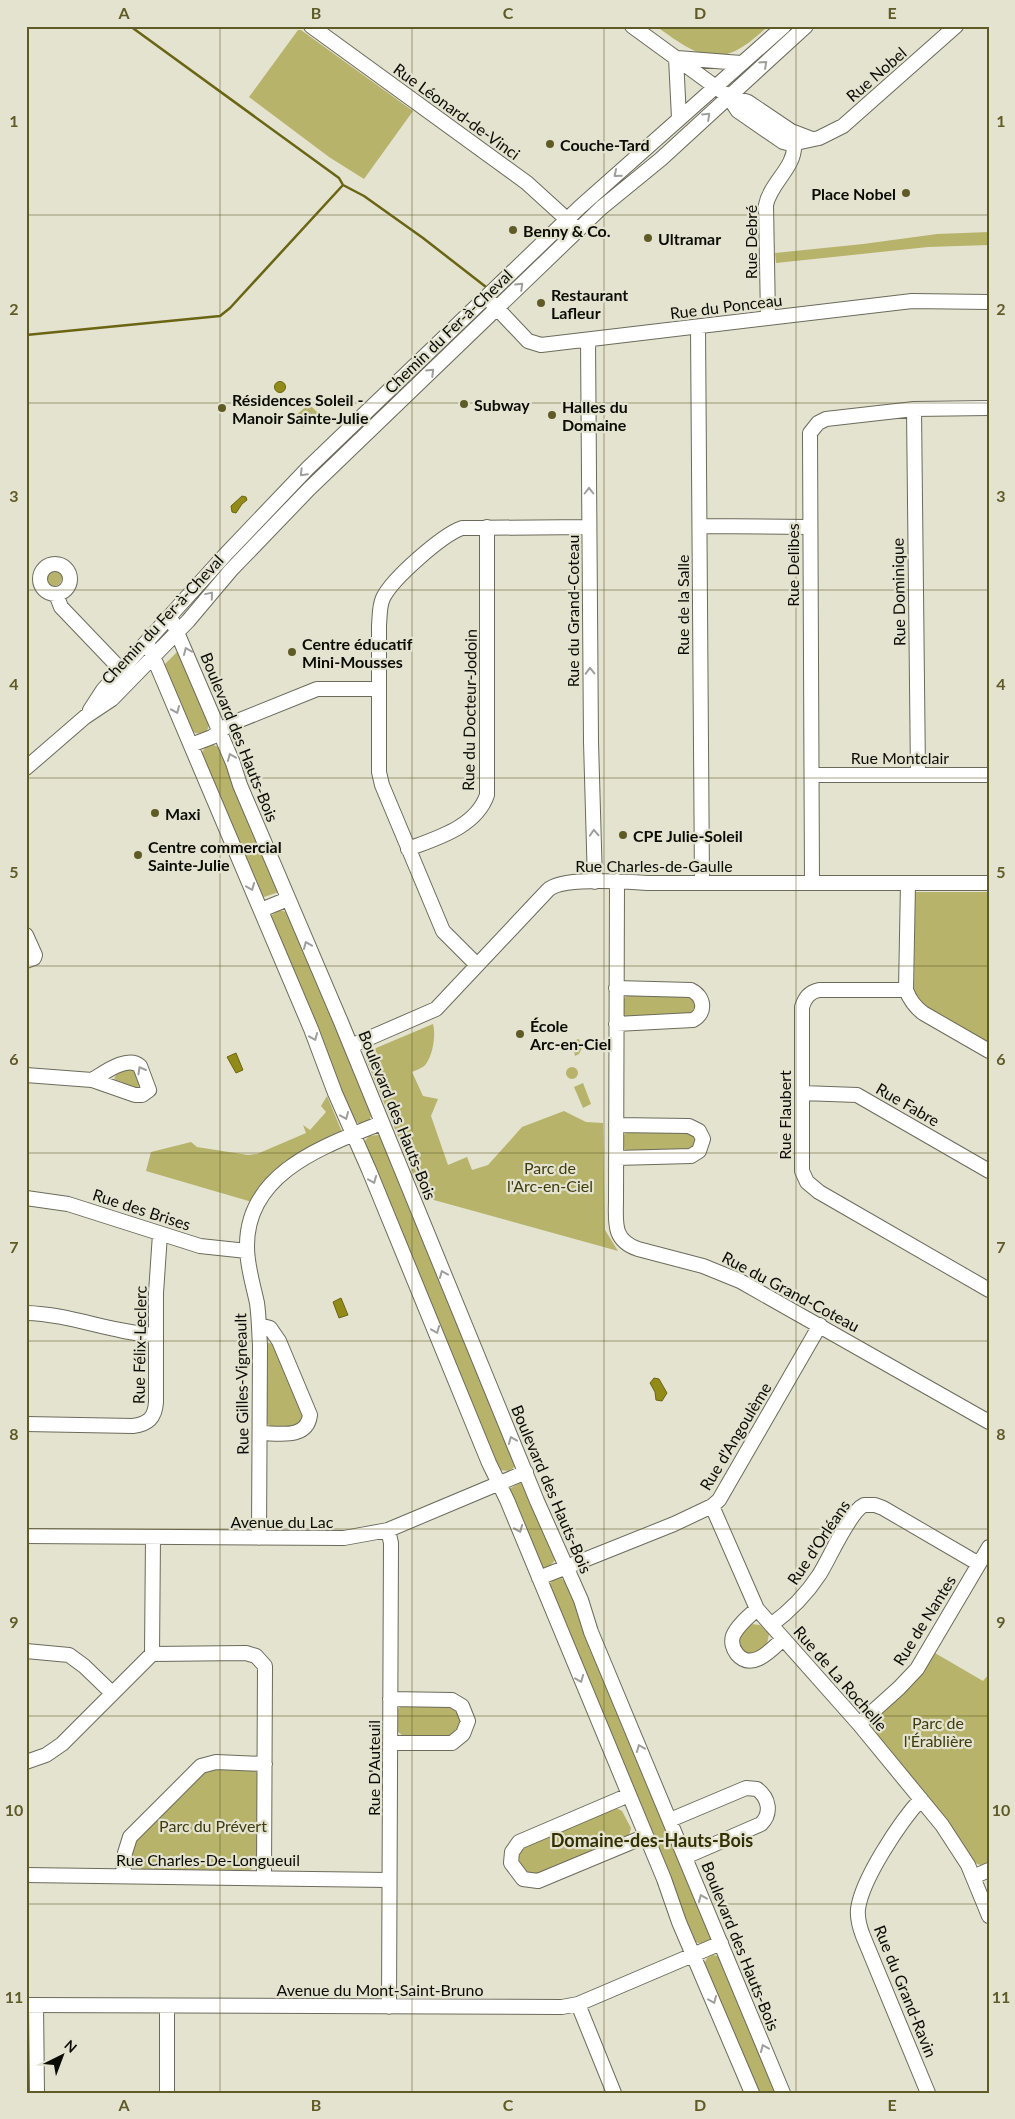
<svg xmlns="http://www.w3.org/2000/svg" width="1015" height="2119" font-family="Lato,sans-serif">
<rect width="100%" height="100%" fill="#e4e3d0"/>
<!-- green -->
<path fill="#b7b36b" d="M656 26H768C723 70 703 61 656 26Z
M298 30H301L413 111 364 179 329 157 249 97Z
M989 232V245L928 247 776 263 775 253 863 244 937 234Z
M309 404 318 413 303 427 294 417Z
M46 578a8 8 0 1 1 16 0a8 8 0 1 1-16 0Z
M180 649 210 722 207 731C200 734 196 735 190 729L162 667Z
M211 744 221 748 279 892 261 898 201 754 206 746Z
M915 892H989V1043L922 1005 914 992Z
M280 910 289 913 372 1113 369 1122 360 1124 352 1119 270 920 272 915Z
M627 995 689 997 696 1004 691 1014 627 1017 623 1013V1000Z
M433 1024C436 1035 433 1054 426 1064 423 1068 416 1070 412 1072L423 1096 438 1099 431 1116 448 1165 467 1157 472 1170 488 1165 522 1127 564 1111 586 1122 603 1123 605 1230 618 1251 423 1197 366 1059 376 1048Z
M579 1039 582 1048 579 1054 575 1056 572 1041Z
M566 1073a6 6 0 1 1 12 0a6 6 0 1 1-12 0Z
M132 1068 141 1084 137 1088 114 1079 117 1073Z
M583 1083 591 1104 583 1108 574 1087Z
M327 1096 342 1132 285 1161 265 1180 252 1202 146 1171 151 1152 191 1142 197 1147 248 1155 257 1154 306 1133 303 1125 310 1130 326 1112 321 1106Z
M628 1131H688L694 1137 696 1142 691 1149 626 1151 622 1145 623 1136Z
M378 1135 381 1137 516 1466 509 1471 499 1470 363 1143 369 1136Z
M268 1343 274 1344 304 1414 298 1427 271 1428 266 1422Z
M520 1483 525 1485 556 1559 549 1567H540L509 1489Z
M555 1578H561L569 1585 712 1936C708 1947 699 1946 691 1938L548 1586Z
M751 1624 760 1625 769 1634 767 1644 753 1654 744 1653C736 1642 740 1632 751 1624Z
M935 1653 983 1681 989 1674V1863L983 1866 975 1863 953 1830 870 1727 872 1721C896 1700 917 1679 935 1653Z
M449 1704 457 1709 462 1724 453 1736H403L396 1730 397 1710 403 1705Z
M219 1768 254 1770 258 1774 257 1865 250 1870H144L135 1867 131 1857 134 1841 203 1772Z
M616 1808 622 1811 631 1828 629 1836 537 1875 524 1872C518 1861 516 1855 526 1846Z
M713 1955 722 1957 779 2093H755L704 1964 707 1958Z"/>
<!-- water -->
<path fill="#938b17" stroke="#6a6512" d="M274.5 387a5.5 5.5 0 1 1 11 0a5.5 5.5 0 1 1-11 0Z
M242 496 246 497 247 500 242 504 236 513 232 512 231 506Z
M236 1053 243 1070 236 1073 227 1057Z
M341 1298 348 1315 339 1318 333 1302Z
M654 1378 659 1379 667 1393 662 1401 656 1400 655 1392 650 1383Z"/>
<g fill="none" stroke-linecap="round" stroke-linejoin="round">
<!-- stream -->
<path stroke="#6a6512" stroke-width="2.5" d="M343 185 364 196 423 238 486 287
M26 335 220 316 230 308 343 185 339 178 130 26"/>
<!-- minor casing -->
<g stroke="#6c6b5b" stroke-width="16">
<path id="minor" d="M311 26 527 183 572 224
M632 26 728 96 748 102 791 131 812 139
M676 58 679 118
M677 58 741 63
M728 96 738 111 783 142 791 144 819 138 843 126 956 26
M492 303 528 341 541 345 912 301 989 302
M768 318 766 205C770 183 796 167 794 144
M698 327 702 883
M588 340 591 742 595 882
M914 409 918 775
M700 526 809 527
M40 579a15 15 0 1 1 30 0a15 15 0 1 1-30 0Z
M56 594 61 607 127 676
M170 616 233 763 240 785 341 1022 537 1501 581 1600 591 1632 783 2093
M147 642 311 1029 335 1093 369 1170 489 1463 507 1500 664 1879 679 1922 752 2093
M90 710 103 690 225 555 308 468 580 207 784 26
M191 745 212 737 230 724 317 689H379
M26 768 85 717 112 699 188 621 231 570 309 489 601 208 661 159 806 26
M812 775H989
M408 849C437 838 476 827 487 795V527
M617 881 616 1199C616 1222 612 1240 638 1249L703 1266 740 1281 989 1422
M812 883 810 433 818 423 826 419 914 409 989 408
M908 883 906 990C910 1000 914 1006 923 1013L989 1051
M261 910 288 899
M26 935 35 955 34 958 26 961
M477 965 443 931 382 785 379 772V625C380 616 379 607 383 598 392 579 442 535 462 528L589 527
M616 988 691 990C704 996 707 1013 693 1020L616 1024
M906 990H819C809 992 805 998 802 1007V1171L807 1182 819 1192 989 1290
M351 1046 436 1009 548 890C563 876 628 882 650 883H989
M26 1075 92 1080 135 1095H142L149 1090 140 1066C127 1055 104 1073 92 1080
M802 1093 857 1095 989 1171
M616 1125 689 1126 699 1131 703 1139 699 1151 691 1156 616 1158
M26 1198 68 1204 200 1246 247 1251
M26 1313C71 1314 111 1333 156 1335
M259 1325 270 1328 279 1341 310 1415C307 1440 278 1433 260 1433
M26 1424 133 1426C148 1424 155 1418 156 1402V1293L160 1234
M712 1506 757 1609 859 1724 942 1825 968 1865 989 1916
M388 1530 391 1543 389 2007
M26 1536 344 1538 388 1530 526 1472
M259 1538 260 1345C259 1331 259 1317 257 1303 253 1284 247 1266 247 1247 246 1172 325 1146 381 1123
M539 1578 674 1524 712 1506 719 1500 820 1325
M757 1609C749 1616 737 1626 733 1636 731 1642 733 1649 737 1654 752 1672 772 1649 783 1639
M771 1625C790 1611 806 1595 819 1575 829 1560 849 1512 864 1505H875L883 1508 979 1564
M26 1651 69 1655 84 1666 112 1693
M152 1654 246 1653 256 1656 265 1666 264 1877
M390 1699 452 1700 462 1706 468 1721 463 1734 452 1743H390
M859 1724 899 1688 917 1669 989 1547
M26 1762 46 1755 62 1744 152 1654 153 1537
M629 1795 519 1842 512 1852 511 1863 523 1879 538 1881 646 1836
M921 1799C900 1822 862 1879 858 1909 857 1918 860 1928 863 1936L928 2093
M670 1820 746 1788 757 1789C769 1798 772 1813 761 1824L685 1857
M26 1875 389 1880
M123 1875 125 1853 130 1837 201 1766 216 1762 265 1764
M973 1877 989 1870
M578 2004 614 2093
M26 2005 562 2007 578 2004 721 1943
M36 2005 37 2093
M167 2093V2006"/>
</g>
<!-- minor -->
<use href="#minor" stroke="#fff" stroke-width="14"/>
</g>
<!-- one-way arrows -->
<defs><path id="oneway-chevron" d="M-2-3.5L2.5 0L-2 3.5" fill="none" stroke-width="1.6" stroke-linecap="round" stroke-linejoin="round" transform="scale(1.25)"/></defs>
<g stroke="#9e9e9b">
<use href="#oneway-chevron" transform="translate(764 64) rotate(-42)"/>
<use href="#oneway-chevron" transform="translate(707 116) rotate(-43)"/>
<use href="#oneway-chevron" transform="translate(617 174) rotate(140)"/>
<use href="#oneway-chevron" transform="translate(520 286) rotate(-44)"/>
<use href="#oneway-chevron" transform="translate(431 372) rotate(-44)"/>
<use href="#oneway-chevron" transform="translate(303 473) rotate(135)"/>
<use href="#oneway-chevron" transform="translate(589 491) rotate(-90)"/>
<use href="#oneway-chevron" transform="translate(210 595) rotate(-50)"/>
<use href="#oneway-chevron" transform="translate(187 651) rotate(-113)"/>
<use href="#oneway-chevron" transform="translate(590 671) rotate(-91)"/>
<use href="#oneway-chevron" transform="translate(176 710) rotate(67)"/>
<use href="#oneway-chevron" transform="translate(231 757) rotate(-112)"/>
<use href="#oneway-chevron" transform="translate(594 833) rotate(-93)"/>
<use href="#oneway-chevron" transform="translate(251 887) rotate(68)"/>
<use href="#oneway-chevron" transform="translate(307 945) rotate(-113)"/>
<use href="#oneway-chevron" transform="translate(314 1037) rotate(68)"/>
<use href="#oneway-chevron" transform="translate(141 1070) rotate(-120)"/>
<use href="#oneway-chevron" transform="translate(345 1116) rotate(67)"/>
<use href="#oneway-chevron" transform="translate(373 1180) rotate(68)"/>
<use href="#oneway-chevron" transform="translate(443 1274) rotate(-112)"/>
<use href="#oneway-chevron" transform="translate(436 1330) rotate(68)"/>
<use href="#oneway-chevron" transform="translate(512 1440) rotate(-112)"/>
<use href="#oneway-chevron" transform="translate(519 1529) rotate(68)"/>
<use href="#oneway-chevron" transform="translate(580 1679) rotate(68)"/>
<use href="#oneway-chevron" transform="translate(640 1748) rotate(-112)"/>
<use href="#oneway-chevron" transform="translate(702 1898) rotate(-113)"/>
<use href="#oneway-chevron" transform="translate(713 2000) rotate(67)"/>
<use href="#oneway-chevron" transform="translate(764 2048) rotate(-113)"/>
</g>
<!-- grid -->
<path fill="none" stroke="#5e5b27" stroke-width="1" stroke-opacity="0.55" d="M220 26V2093M412 26V2093M604 26V2093M796 26V2093M26 215H989M26 403H989M26 590H989M26 778H989M26 966H989M26 1153H989M26 1341H989M26 1529H989M26 1716H989M26 1904H989"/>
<!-- markers -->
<g fill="#5e5b27" stroke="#e4e3d0" stroke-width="2">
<circle cx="550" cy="144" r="5"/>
<circle cx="906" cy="193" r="5"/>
<circle cx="513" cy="230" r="5"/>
<circle cx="648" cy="238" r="5"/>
<circle cx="541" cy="303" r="5"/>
<circle cx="464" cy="404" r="5"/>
<circle cx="222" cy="408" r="5"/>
<circle cx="552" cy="415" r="5"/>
<circle cx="292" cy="652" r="5"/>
<circle cx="155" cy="813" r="5"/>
<circle cx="623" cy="835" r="5"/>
<circle cx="138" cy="855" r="5"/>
<circle cx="520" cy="1034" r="5"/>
</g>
<g text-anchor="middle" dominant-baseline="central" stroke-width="4.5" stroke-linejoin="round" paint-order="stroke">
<!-- street labels -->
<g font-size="16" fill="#0c0c06" stroke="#e4e3d0">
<text transform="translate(876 74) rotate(-41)">Rue Nobel</text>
<text transform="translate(457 111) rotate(36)">Rue Léonard-de-Vinci</text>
<text transform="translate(750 242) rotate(-90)">Rue Debré</text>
<text transform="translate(726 306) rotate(-7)">Rue du Ponceau</text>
<text transform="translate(448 331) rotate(-44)">Chemin du Fer-à-Cheval</text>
<text transform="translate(792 565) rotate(-90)">Rue Delibes</text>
<text transform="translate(898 592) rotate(-91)">Rue Dominique</text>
<text transform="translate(682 605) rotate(-90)">Rue de la Salle</text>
<text transform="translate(572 611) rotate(-90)">Rue du Grand-Coteau</text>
<text transform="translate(162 619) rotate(-47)">Chemin du Fer-à-Cheval</text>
<text transform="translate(469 710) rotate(-89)">Rue du Docteur-Jodoin</text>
<text transform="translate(240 737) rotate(68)">Boulevard des Hauts-Bois</text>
<text x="900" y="757">Rue Montclair</text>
<text x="654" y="865">Rue Charles-de-Gaulle</text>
<text transform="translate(908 1104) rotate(30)">Rue Fabre</text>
<text transform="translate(398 1115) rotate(68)">Boulevard des Hauts-Bois</text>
<text transform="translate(784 1115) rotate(-90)">Rue Flaubert</text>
<text transform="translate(142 1209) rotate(18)">Rue des Brises</text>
<text transform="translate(791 1291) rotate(28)">Rue du Grand-Coteau</text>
<text transform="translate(139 1345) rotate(-89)">Rue Félix-Leclerc</text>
<text transform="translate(241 1384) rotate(-91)">Rue Gilles-Vigneault</text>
<text transform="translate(735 1436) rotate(-59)">Rue d'Angoulème</text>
<text transform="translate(552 1489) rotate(67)">Boulevard des Hauts-Bois</text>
<text x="282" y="1521">Avenue du Lac</text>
<text transform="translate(818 1542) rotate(-56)">Rue d'Orléans</text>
<text transform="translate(924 1620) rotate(-58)">Rue de Nantes</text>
<text transform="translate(841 1678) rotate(49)">Rue de La Rochelle</text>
<text transform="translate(373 1768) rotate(-90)">Rue D'Auteuil</text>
<text x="208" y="1859">Rue Charles-De-Longueuil</text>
<text transform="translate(741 1946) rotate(68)">Boulevard des Hauts-Bois</text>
<text x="380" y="1989">Avenue du Mont-Saint-Bruno</text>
<text transform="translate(906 1991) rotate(68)">Rue du Grand-Ravin</text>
</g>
<!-- poi labels -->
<g font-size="16" font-weight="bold" fill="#0c0c06" stroke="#e4e3d0" text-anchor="start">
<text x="560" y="144">Couche-Tard</text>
<text x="896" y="193" text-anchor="end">Place Nobel</text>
<text x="523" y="230">Benny &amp; Co.</text>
<text x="658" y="238">Ultramar</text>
<text x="551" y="294">Restaurant<tspan x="551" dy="18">Lafleur</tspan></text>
<text x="232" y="399">Résidences Soleil -<tspan x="232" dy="18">Manoir Sainte-Julie</tspan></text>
<text x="474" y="404">Subway</text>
<text x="562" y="406">Halles du<tspan x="562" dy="18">Domaine</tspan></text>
<text x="302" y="643">Centre éducatif<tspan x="302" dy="18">Mini-Mousses</tspan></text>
<text x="165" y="813">Maxi</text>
<text x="633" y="835">CPE Julie-Soleil</text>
<text x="148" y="846">Centre commercial<tspan x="148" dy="18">Sainte-Julie</tspan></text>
<text x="530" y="1025">École<tspan x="530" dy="18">Arc-en-Ciel</tspan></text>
</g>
<!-- park labels -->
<g font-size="16" fill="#3e3b0e" stroke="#e4e3d0">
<text x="550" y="1167">Parc de<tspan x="550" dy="18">l'Arc-en-Ciel</tspan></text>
<text x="938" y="1722">Parc de<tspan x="938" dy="18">l'Érablière</tspan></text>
<text x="213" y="1825">Parc du Prévert</text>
</g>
<!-- neighbourhood labels -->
<g font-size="18" font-weight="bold" fill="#333004" stroke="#e4e3d0">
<text x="652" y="1840">Domaine-des-Hauts-Bois</text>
</g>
</g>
<!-- border -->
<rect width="1015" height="2119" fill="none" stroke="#e4e3d0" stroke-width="55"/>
<!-- north arrow -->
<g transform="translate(62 2056) rotate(42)" stroke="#e4e3d0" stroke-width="4" paint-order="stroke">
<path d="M0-4L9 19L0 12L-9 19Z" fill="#0c0c06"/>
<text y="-8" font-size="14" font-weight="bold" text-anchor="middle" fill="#0c0c06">N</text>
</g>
<rect x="28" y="28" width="960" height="2064" fill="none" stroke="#5e5b27" stroke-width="2"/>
<g font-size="16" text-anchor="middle" font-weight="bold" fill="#5e5b27">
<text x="124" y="19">A</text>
<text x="316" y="19">B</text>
<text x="508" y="19">C</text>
<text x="700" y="19">D</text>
<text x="892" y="19">E</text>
<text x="14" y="127">1</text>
<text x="1001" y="127">1</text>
<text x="14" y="315">2</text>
<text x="1001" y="315">2</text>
<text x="14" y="502">3</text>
<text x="1001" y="502">3</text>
<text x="14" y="690">4</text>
<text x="1001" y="690">4</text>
<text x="14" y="878">5</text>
<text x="1001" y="878">5</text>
<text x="14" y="1065">6</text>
<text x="1001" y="1065">6</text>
<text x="14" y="1253">7</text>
<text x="1001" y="1253">7</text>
<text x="14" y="1440">8</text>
<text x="1001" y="1440">8</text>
<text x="14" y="1628">9</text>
<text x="1001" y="1628">9</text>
<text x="14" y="1816">10</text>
<text x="1001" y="1816">10</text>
<text x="14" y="2003">11</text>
<text x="1001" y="2003">11</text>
<text x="124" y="2111">A</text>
<text x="316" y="2111">B</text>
<text x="508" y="2111">C</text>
<text x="700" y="2111">D</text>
<text x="892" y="2111">E</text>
</g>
</svg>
